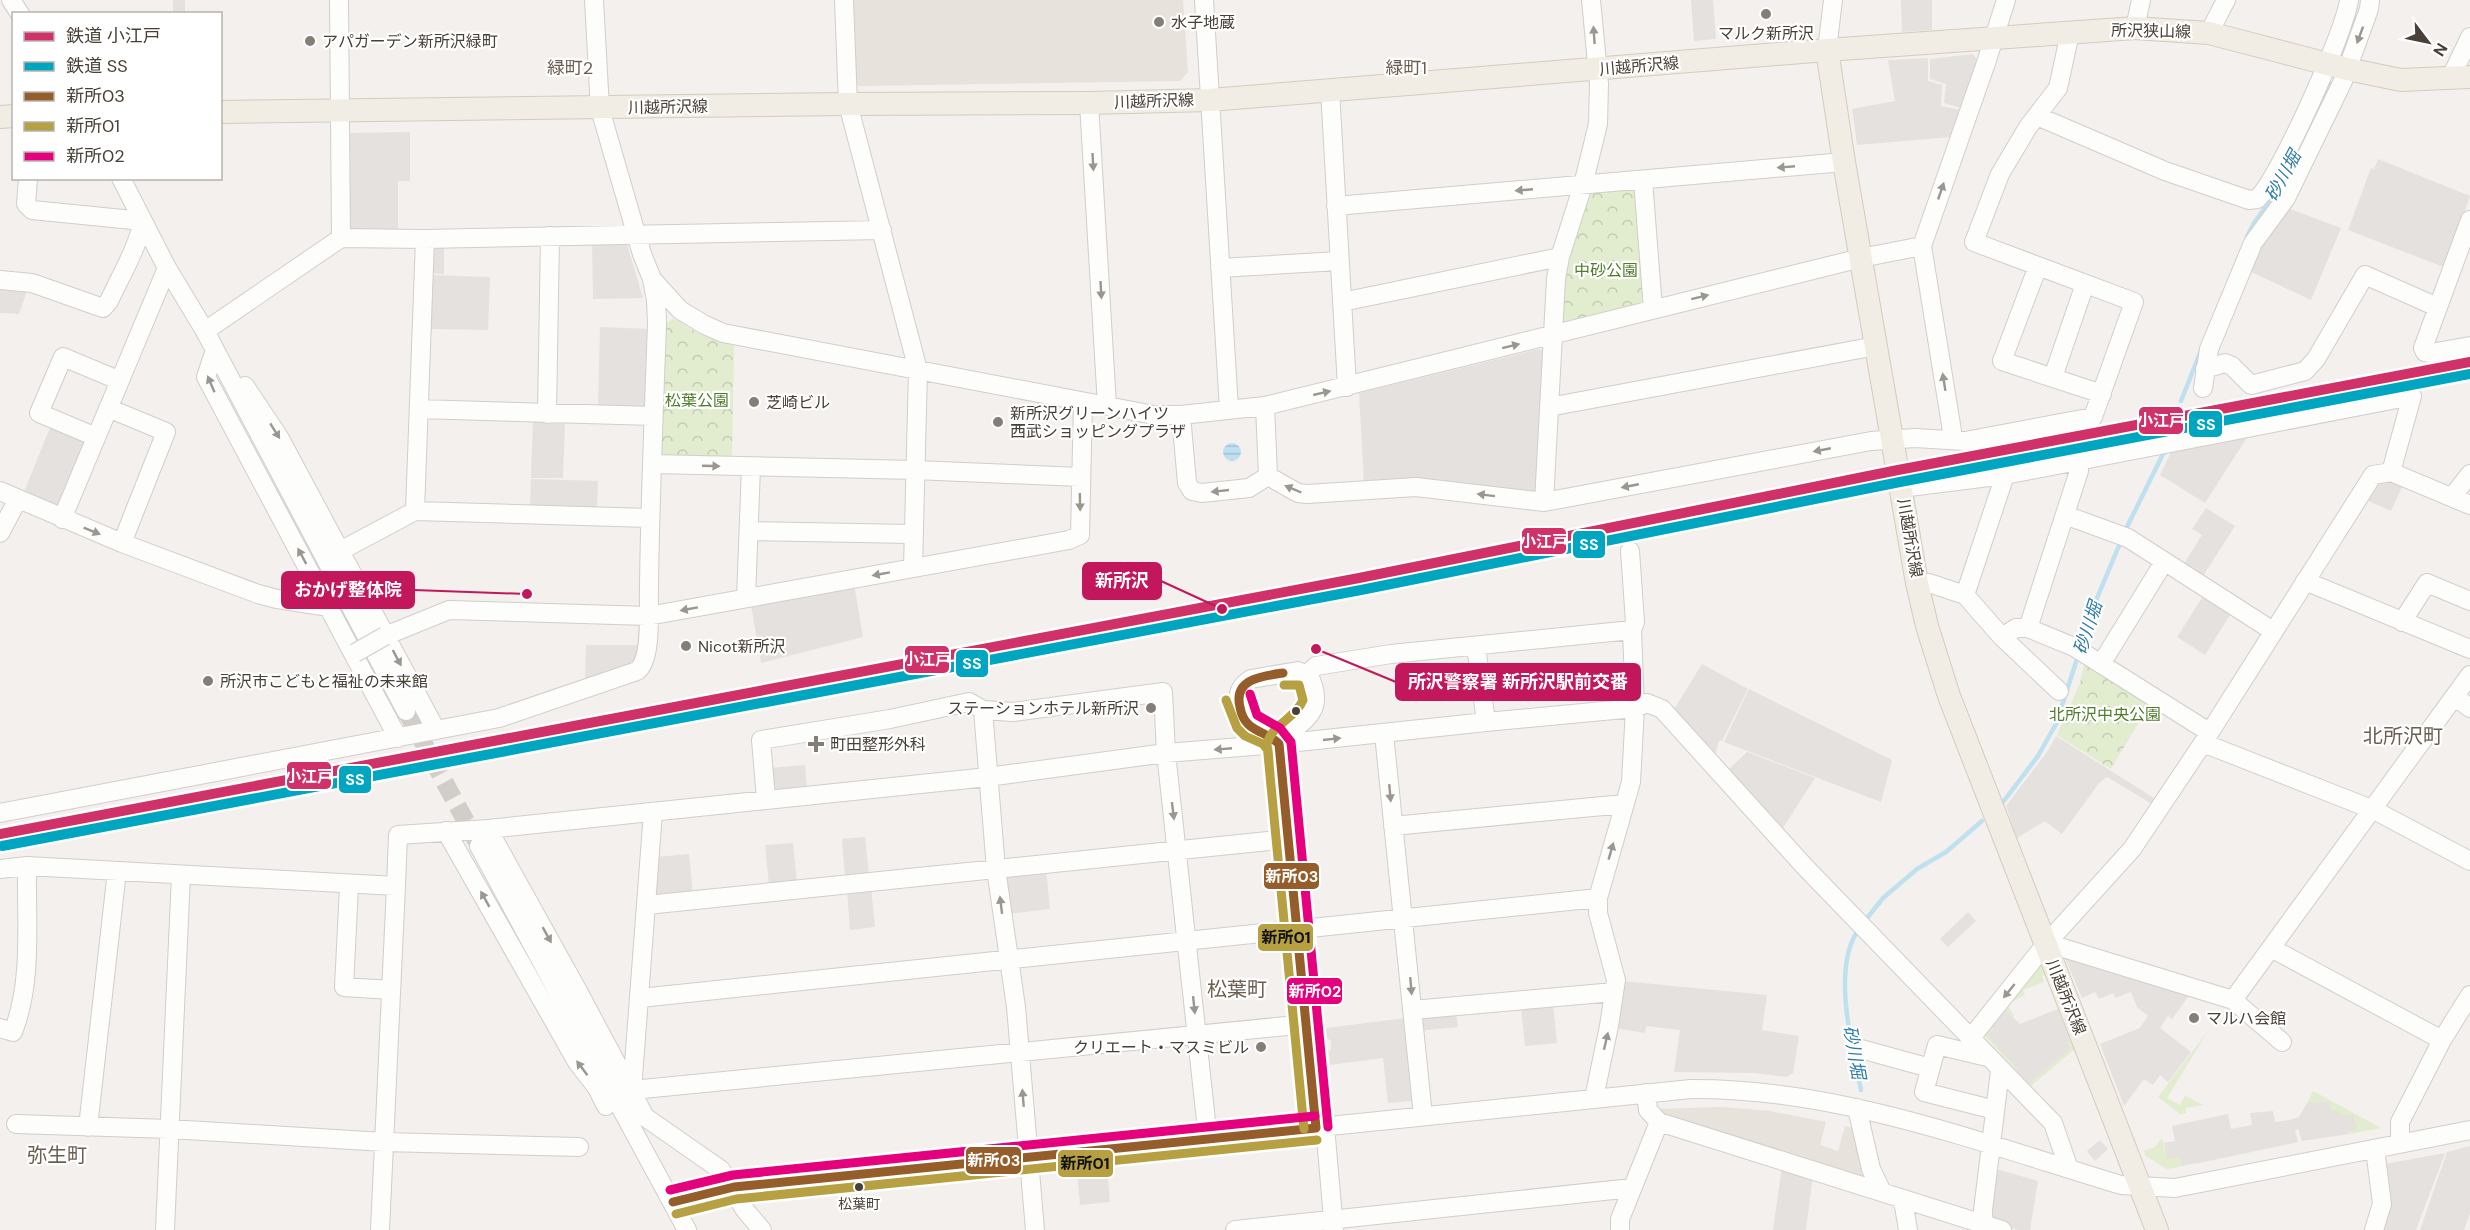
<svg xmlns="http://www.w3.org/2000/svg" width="2470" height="1230" font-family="'DM Sans','Noto Sans JP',sans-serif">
<defs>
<pattern id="park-crowns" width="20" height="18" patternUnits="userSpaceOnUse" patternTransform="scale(1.5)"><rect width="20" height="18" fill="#e2ecce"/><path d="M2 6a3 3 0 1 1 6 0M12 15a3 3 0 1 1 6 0" fill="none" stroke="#c3ccb2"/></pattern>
<pattern id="water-rules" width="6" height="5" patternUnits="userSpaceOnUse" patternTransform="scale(1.5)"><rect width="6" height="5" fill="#bee0ef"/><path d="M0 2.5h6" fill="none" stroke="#a5c1ce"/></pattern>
</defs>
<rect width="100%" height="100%" fill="#f3f0ed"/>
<!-- residential -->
<path fill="#e7e2db" d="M853 0H1183L1188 72 1180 81 858 86 856 83Z
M1722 1107 1770 1111 1826 1122 1820 1145 1838 1151 1845 1126 1857 1129 1870 1182 1669 1121 1651 1109Z"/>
<!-- green -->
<path fill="#e2ecce" d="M2042 955 2048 974 2042 976 2044 982 2023 990 2025 995 2007 1004 2014 1016 2013 1018 2002 1009Z
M1990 1025 1993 1029 1987 1035 2018 1068 2016 1070 1983 1034Z
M2208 1031 2167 1098 2180 1105 2185 1096 2204 1105 2185 1108 2186 1113 2180 1114 2158 1097Z
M2070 1040 2075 1049 2031 1086 2029 1084 2071 1048 2066 1041Z
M2313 1091 2381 1128 2349 1134 2343 1116 2330 1111 2329 1101 2307 1103Z
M2162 1138 2167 1159 2180 1157 2182 1166 2167 1169 2146 1156 2144 1151 2155 1147Z
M2298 1142 2195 1164 2194 1162Z"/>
<!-- park -->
<path fill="url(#park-crowns)" d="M1634 188 1641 193 1645 304 1565 323 1560 320 1563 278 1591 191Z
M672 319C680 320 685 326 693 330 706 338 720 342 734 345L732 456 663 457 659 454 664 326Z
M2085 661 2151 702 2111 769 2057 735 2080 683Z"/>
<!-- parking -->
<path fill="#e5e1de" d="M173 0H185V13H173Z
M1691 0H1713L1716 39 1694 41Z
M1901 0H1932V30L1902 32Z
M1973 54 1978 61 1961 108 1944 103 1946 84 1930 79V59Z
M1928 58V81L1942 85 1941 106 1960 110 1950 137 1857 145 1852 109 1895 101 1888 60Z
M410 132V181H398V230L352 232 347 227V133Z
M2378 159 2470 196 2446 268 2348 230 2371 168 2374 169Z
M2285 207 2341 228 2311 300 2249 271 2259 246Z
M592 242 627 244 643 298 593 299Z
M444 244V274L429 273 430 247Z
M429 275 490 277 488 330 428 329Z
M0 286 28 288 19 314 0 313Z
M600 327 649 329 647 404 642 409 598 407Z
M1539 349 1545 352 1540 489 1535 494 1364 483 1359 393Z
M533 419H565L563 478H531Z
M51 425 84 439 87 446 62 509 22 497Z
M2250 433 2205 503 2160 475 2174 446Z
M2392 478 2404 483 2391 511 2364 499 2376 481Z
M531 479 598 481 597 509 530 508Z
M2206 508 2235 526 2201 579 2182 567 2202 535 2192 529Z
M854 584 863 637 761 663 751 605Z
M2205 593 2233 610 2205 655 2177 637Z
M586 645H640L634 664 585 681Z
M1702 664 1748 689 1722 741H1719L1715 755 1673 711Z
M1749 689 1892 760 1881 802 1724 742Z
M2056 736 2160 802 2157 807 2107 777 2099 783 2062 834 2045 821 2017 838 2006 806 2047 752Z
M1747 752 1815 778 1783 828 1728 770Z
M805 765 807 788 774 792 769 768Z
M865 837 869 875 845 877 842 839Z
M793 843 797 883 769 885 765 845Z
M689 854 693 894 657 898 653 893 656 857Z
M1046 869 1050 909 1008 914 1004 878 1007 874Z
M871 887 875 927 850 930 847 890Z
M1968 912 1976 921 1948 947 1940 939Z
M2063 953 2190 994 2172 1019 2168 1016 2160 1028 2191 1052 2168 1082 2160 1075 2153 1085 2144 1079 2124 1106 2100 1044 2140 1028 2148 1016 2137 1007 2131 992 2115 998 2114 993 2099 999 2095 992 2082 998Z
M1622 981 1767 995 1762 1030 1799 1036 1793 1073 1787 1077 1755 1073 1674 1072 1680 1030 1646 1026 1645 1033 1615 1028Z
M1553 1003 1557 1043 1525 1046 1521 1007Z
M2058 1009 2070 1040 2067 1042 2071 1048 2029 1084 2016 1070 2017 1068 1987 1035 1993 1029 1990 1025 2005 1010 2020 1024Z
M1456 1013 1458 1027 1417 1031 1419 1016Z
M1406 1018 1414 1096 1411 1101 1388 1103 1383 1058 1330 1065 1329 1052 1331 1049V1041L1327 1038 1326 1028Z
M2329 1101 2331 1111 2334 1110 2343 1116 2353 1114 2357 1129 2348 1131 2349 1134 2302 1141 2298 1129 2295 1130 2298 1142 2182 1166 2180 1157 2167 1160 2164 1143 2175 1141 2172 1126 2228 1114 2231 1129 2252 1125 2250 1113 2273 1111 2275 1122 2289 1120 2299 1117 2307 1103Z
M2100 1140 2108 1149 2095 1161 2087 1151Z
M2470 1146V1213L2464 1230H2420L2447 1152Z
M2445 1153 2416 1230H2382L2387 1216 2389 1190 2385 1164Z
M1782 1166 1813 1175 1806 1230H1773Z
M1107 1167 1110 1202 1080 1205 1077 1170Z
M1993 1168 2038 1181 2030 1230H2018L1991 1221Z"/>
<!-- water -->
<path fill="url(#water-rules)" d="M1223 452a9 9 0 1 1 18 0a9 9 0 1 1-18 0Z"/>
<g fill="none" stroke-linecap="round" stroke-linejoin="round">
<!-- stream -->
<path stroke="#bee0ef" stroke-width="4.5" d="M2247 237 2254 223 2278 190 2330 84
M2181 401 2200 353
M2124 533 2165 450
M2081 645 2097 598 2121 541
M2003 802 2038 756 2056 724 2078 656
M1864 922 1883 898 1917 869 1946 852 1982 821
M1859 929C1831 966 1852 1047 1861 1090"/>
<!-- minor-tunnel -->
<path stroke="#d1cdc9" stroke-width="18" stroke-dasharray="18 9" stroke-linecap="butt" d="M406 711 477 842"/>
<!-- minor casing -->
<g stroke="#d1cecb" stroke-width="20">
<path id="minor" d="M11 0 20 14
M339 0 341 238
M594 0 600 109 642 254 652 279 680 310 705 325 723 333 1107 406 1154 415H1181L1265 406 1861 258 1922 246
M844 0 848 104 918 370 913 568
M1204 0 1229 409
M2135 28 2141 0
M2209 33 2226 0
M1827 50 1833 0
M2450 79 2470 37
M1330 90 1347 387
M1089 103 1107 406
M2037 116 2165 171 2249 200 2257 199C2279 179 2345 32 2349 0
M121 178 167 268 205 331 406 711
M1643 180 1653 309
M1336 206 1844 162
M2470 220 2423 348 2425 352 2431 353 2470 346
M2038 266 2002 361 2102 394
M1220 268 1339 261
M0 280 32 283 103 308 109 301C121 275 137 249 143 221L32 210 26 204 28 178
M1342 302 1560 257
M205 331 341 238 425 239 882 230
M215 350 206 377 398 738
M2205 369 2225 363 2232 366 2251 385 2305 371 2316 359 2365 275 2437 307
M2053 377 2085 284
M245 386 279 437 436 730
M2203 388 2209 349 2253 243 2286 198 2343 81 2369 9 2370 0
M1549 407 1876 346
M108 408 166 432 122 543
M419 409 653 416
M547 414 550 236
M1181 415 1187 483 1192 491 1202 493 1249 488 1268 476 1265 406
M96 437 39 413 63 357 118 380
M1951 440 1952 431 1922 246 1987 60 2006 0
M652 464 915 470 1080 477
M2005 475 1965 595 2002 637 2059 691
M1268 476 1298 493 1307 494 1416 487 1544 502 1871 441 1915 438 1965 441 2093 417 2134 302 1974 242 2000 174 2028 127 2058 88 2070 33
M1901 488 2005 475 2412 396 2391 472 2470 505
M0 491 122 543 258 594 277 599 329 607
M2452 497 2470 474
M1544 502 1556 279 1560 257 1583 185 1598 124 1599 84 1591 0
M415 511 425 239
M2065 515 2128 538 2273 631
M62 519 167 268
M749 531 912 534
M0 533 18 499
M340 551 415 511 649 518
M2305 581 2470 649
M1917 583H1929L1965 595
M746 598 751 467
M2402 622 2427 583 2470 601
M2028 628 2079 471 2078 461
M385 636 449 610 648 616 1069 540 1080 535 1083 402
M2002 637 2016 628H2028L2074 647 2209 732
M1476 646 1486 722
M2101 664 2164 562
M1306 675 1316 666 1391 654 1632 630
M2455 697 2470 708
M983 710 996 869 1016 1007 1035 1230
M1384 734 1423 1116
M1272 735 1279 744 1316 1128
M2203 743 2374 810 2470 861
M1279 744C1297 721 1326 717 1311 680L1298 671 1251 679C1242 685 1237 691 1239 703 1243 726 1261 736 1284 734
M766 799 761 740 890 719 969 702 983 710 1013 712 1163 692 1166 753 1208 1139
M0 813 499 718 637 671C653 659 648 607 649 587 650 499 654 411 657 323L656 300 652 279
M1393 826 1624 804
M488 829 578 991 645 1117 721 1170 745 1210 762 1230
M446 831 577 1062 597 1088 606 1106
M479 846 687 1230
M0 869 27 866 396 886 398 835 488 829 988 777 1166 753 1279 744 1486 722 1635 708 1647 703 1662 709 1805 867 2053 1123 2069 1169
M349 886 344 987 391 990
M647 905 1288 839
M2045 945 2063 948 2233 1000 2470 675
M2271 948 2442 1040
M640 998 1598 898
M2233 1000 2282 1042
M1413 1010 1614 992
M0 1028 13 1032C33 981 26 921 27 866
M1970 1039 2045 945 2132 849 2203 743 2373 475 2391 472
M1861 1049 1930 1068
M1987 1057 1937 1045 1924 1092 1995 1110
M632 1090 1307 1024
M632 1090 653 812
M1646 1093 1648 1110 1659 1122 2002 1230
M1594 1098 1609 1026 1616 980 1598 913V898L1631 782 1635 708 1632 630 1635 622 1630 551
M1857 1108 1871 1169 1882 1192
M16 1124 170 1129 384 1142 579 1147
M1325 1126 1334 1230
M88 1127 117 871
M2400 1143V1122L2442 1040 2470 995
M1900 1198 1904 1206 1908 1230
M673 1202 734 1187 1691 1089C1839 1088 1981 1143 2121 1185L2175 1188 2470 1130
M165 1230 181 875
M380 1230 396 886
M1235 1230 1632 1188
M1620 1230V1219L1659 1122
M1985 1230C1986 1223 1982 1218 1983 1210L2000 1071
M2374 1230 2382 1204 2375 1149"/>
</g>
<!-- major casing -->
<g stroke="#d5cbbb" stroke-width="24">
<path id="major" d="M1827 50 2135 28 2209 33 2347 69 2401 80 2470 77
M220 112 848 104 1089 103 1210 100 1827 50 1844 162 1917 583 1927 626 1949 696 2157 1230
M0 117 14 116"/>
</g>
<!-- minor -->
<use href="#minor" stroke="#fdfdfc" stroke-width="18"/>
<!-- major -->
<use href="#major" stroke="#f1ede5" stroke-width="22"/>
<!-- minor-bridge casing -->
<g stroke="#d1cecb" stroke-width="20" stroke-linecap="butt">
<path id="minor-bridge" d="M355 653 385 636"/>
</g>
<!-- minor-bridge -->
<use href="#minor-bridge" stroke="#fdfdfc" stroke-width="18"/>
<!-- bus-1 casing -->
<g stroke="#fff" stroke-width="14">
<path id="bus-1" d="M1283 673C1262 676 1233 679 1240 707 1241 713 1243 719 1248 724 1257 733 1270 734 1279 744L1316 1128
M673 1202 734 1187 1316 1128"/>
</g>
<!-- bus-2 casing -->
<g stroke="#fff" stroke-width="14">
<path id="bus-2" d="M1284 685H1299L1303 700C1296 718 1271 725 1267 744L1304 1129
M1226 700 1237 728 1245 736 1263 744 1268 750 1271 787
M676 1214 736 1199 1317 1140"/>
</g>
<!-- bus-3 casing -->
<g stroke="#fff" stroke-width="14">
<path id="bus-3" d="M1250 694 1257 715 1280 728 1291 742 1328 1127
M670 1190 733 1175 1315 1116"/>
</g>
<!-- bus-1 -->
<use href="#bus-1" stroke="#955d2a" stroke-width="9"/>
<!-- bus-2 -->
<use href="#bus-2" stroke="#b6a041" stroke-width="9"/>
<!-- bus-3 -->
<use href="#bus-3" stroke="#e5007d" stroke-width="9"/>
<!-- rail-1 casing -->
<g stroke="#fff" stroke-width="15">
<path id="rail-1" d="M0 834 1359 578 1898 470 2470 362"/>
</g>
<!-- rail-2 casing -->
<g stroke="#fff" stroke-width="15">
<path id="rail-2" d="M2 846 1361 590 1900 482 2470 374"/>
</g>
<!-- rail-1 -->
<use href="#rail-1" stroke="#d13169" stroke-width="10"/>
<!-- rail-2 -->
<use href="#rail-2" stroke="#00a6bf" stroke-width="10"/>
</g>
<!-- one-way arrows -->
<defs><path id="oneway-solid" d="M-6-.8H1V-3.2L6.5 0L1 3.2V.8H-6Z" transform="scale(1.5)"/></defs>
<g fill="#9a9690">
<use href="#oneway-solid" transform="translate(1594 35) rotate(-94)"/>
<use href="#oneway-solid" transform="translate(2360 35) rotate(110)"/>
<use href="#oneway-solid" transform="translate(1093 162) rotate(87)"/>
<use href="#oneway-solid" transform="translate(1786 167) rotate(175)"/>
<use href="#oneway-solid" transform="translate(1524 190) rotate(175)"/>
<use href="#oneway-solid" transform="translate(1941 191) rotate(-71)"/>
<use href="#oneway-solid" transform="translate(1101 290) rotate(87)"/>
<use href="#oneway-solid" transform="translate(1700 297) rotate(-14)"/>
<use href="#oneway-solid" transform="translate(1511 346) rotate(-14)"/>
<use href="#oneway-solid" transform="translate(1944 382) rotate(-99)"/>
<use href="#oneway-solid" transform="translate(211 384) rotate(-113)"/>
<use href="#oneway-solid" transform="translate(1322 393) rotate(-13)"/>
<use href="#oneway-solid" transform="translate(275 431) rotate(58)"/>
<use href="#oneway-solid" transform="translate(1822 450) rotate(169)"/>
<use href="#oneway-solid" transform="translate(711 466) rotate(2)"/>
<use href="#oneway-solid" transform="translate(1630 486) rotate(169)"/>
<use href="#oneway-solid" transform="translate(1293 489) rotate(-157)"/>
<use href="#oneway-solid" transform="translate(1220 491) rotate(174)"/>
<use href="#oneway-solid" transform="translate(1486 495) rotate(-173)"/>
<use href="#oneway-solid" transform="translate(1080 502) rotate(89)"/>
<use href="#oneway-solid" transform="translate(92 531) rotate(22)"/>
<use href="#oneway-solid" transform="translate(302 556) rotate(-118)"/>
<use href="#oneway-solid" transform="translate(881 574) rotate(170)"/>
<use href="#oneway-solid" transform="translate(689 609) rotate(170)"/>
<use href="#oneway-solid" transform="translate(397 658) rotate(62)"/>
<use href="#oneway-solid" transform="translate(1332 739) rotate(-6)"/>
<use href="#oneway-solid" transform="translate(1223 749) rotate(175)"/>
<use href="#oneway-solid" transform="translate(1390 793) rotate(85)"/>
<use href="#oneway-solid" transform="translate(1173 811) rotate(83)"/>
<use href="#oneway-solid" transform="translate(1611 851) rotate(-74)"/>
<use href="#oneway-solid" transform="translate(485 899) rotate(-119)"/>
<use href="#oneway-solid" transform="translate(1001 905) rotate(-97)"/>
<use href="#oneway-solid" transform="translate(547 935) rotate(61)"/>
<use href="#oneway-solid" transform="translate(1411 986) rotate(85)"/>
<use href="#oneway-solid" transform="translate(2009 991) rotate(129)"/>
<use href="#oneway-solid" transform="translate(1194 1005) rotate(84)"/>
<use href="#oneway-solid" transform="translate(1606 1041) rotate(-77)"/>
<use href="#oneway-solid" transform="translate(582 1068) rotate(-127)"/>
<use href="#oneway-solid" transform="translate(1023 1098) rotate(-95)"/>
</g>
<!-- markers -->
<g fill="#847e77" stroke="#fff" stroke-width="2">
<circle cx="1766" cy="14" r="6"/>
<circle cx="1159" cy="22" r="6"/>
<circle cx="310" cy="41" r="6"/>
<circle cx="754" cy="402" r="6"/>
<circle cx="998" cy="422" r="6"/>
<circle cx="686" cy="646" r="6"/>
<circle cx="208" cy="681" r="6"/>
<circle cx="1151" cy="708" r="6"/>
<path d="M813 735h6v6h6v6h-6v6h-6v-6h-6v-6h6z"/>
<circle cx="2194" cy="1018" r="6"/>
<circle cx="1261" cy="1047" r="6"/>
</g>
<g fill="#494138" stroke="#fff" stroke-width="2">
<circle cx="1296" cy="711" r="5"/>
<circle cx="859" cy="1187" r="5"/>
</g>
<g text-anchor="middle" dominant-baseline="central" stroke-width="4.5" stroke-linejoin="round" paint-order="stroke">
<!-- bus labels -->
<g font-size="14" fill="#494138" stroke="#fff">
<text x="859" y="1204">松葉町</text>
</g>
<!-- poi labels -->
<g font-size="16" fill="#494138" stroke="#fff" text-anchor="start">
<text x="1171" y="22">水子地蔵</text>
<text x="1766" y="33" text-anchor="middle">マルク新所沢</text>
<text x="322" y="41">アパガーデン新所沢緑町</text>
<text x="766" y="402">芝崎ビル</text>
<text x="1010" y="413">新所沢グリーンハイツ<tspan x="1010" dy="18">西武ショッピングプラザ</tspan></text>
<text x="698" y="646">Nicot新所沢</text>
<text x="220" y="681">所沢市こどもと福祉の未来館</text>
<text x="1139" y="708" text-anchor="end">ステーションホテル新所沢</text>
<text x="830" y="744">町田整形外科</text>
<text x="2206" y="1018">マルハ会館</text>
<text x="1249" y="1047" text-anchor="end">クリエート・マスミビル</text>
</g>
<!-- street labels -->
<g font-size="16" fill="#494138" stroke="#fff">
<text transform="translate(2151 31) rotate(1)">所沢狭山線</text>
<text transform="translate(1639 66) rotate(-5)">川越所沢線</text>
<text transform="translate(1154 101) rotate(-2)">川越所沢線</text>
<text transform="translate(668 107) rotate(-1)">川越所沢線</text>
<text transform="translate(1910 538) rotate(80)">川越所沢線</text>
<text transform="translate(2066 997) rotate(68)">川越所沢線</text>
</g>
<!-- park labels -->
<g font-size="16" fill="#507c2b" stroke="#fff">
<text x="1606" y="270">中砂公園</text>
<text x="697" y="400">松葉公園</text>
<text x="2105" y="714">北所沢中央公園</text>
</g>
<!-- neighbourhood labels -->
<g font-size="18" fill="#6c5e50" stroke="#fff">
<text x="570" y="68">緑町2</text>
<text x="1406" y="68">緑町1</text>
</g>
<!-- water labels -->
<g font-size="18" font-style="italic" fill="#2e7da6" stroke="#fff">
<text transform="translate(2283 176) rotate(-61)">砂川堀</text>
<text transform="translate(2088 628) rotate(-72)">砂川堀</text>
<text transform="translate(1854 1052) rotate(80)">砂川堀</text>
</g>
<!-- quarter labels -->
<g font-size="20" fill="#6c5e50" stroke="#fff">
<text x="2403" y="736">北所沢町</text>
<text x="1237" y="989">松葉町</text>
<text x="57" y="1155">弥生町</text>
</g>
</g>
<!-- callouts -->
<path fill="none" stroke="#c2185b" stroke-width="2" d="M1222 609L1161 581M527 594L414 590M1316 649L1396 682"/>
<g fill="#c2185b" stroke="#fff" stroke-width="2">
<circle cx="1222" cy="609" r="6"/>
<circle cx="527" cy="594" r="6"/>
<circle cx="1316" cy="649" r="6"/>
</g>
<g fill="#c2185b" stroke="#c2185b" stroke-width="2">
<rect x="1083" y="563" width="78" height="36" rx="6"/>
<rect x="282" y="572" width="132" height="36" rx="6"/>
<rect x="1396" y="664" width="244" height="36" rx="6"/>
</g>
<g font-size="18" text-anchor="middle" font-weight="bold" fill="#fff">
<text x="1122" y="587">新所沢</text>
<text x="348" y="596">おかげ整体院</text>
<text x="1518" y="688">所沢警察署 新所沢駅前交番</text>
</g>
<g stroke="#fff" stroke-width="2">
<rect x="2138" y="406" width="46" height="29" rx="6" fill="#d13169"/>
<rect x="2188" y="410" width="35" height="28" rx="6" fill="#00a6bf"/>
<rect x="1521" y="527" width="46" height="28" rx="6" fill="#d13169"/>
<rect x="1572" y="530" width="34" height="29" rx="6" fill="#00a6bf"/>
<rect x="904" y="645" width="46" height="29" rx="6" fill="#d13169"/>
<rect x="955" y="649" width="34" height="29" rx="6" fill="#00a6bf"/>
<rect x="286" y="761" width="46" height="29" rx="6" fill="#d13169"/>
<rect x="338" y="765" width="34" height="29" rx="6" fill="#00a6bf"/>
<rect x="1263" y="862" width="57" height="28" rx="6" fill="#955d2a"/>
<rect x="1257" y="923" width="57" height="29" rx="6" fill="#b6a041"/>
<rect x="1286" y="977" width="57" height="28" rx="6" fill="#e5007d"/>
<rect x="965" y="1146" width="57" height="29" rx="6" fill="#955d2a"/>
<rect x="1057" y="1149" width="57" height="29" rx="6" fill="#b6a041"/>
</g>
<g font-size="16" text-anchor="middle" font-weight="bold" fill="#fff">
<text x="2161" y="426">小江戸</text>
<text x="2206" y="430">SS</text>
<text x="1544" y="547">小江戸</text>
<text x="1589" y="550">SS</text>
<text x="927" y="665">小江戸</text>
<text x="972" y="669">SS</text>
<text x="309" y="782">小江戸</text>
<text x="355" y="785">SS</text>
<text x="1292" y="882">新所03</text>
<text x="1315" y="997">新所02</text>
<text x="994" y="1166">新所03</text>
</g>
<g font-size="16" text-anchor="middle" font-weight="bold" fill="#111">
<text x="1286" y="943">新所01</text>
<text x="1085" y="1169">新所01</text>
</g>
<!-- legend -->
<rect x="12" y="12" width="210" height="168" fill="#ffffff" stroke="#b6b3af" stroke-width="1.5"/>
<rect x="24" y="32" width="30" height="9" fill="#d13169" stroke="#b6b3af" stroke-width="1.5"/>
<text x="66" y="42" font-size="18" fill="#494138">鉄道 小江戸</text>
<rect x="24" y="62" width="30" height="9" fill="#00a6bf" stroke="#b6b3af" stroke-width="1.5"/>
<text x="66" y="72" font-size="18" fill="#494138">鉄道 SS</text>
<rect x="24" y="92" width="30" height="9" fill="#955d2a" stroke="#b6b3af" stroke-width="1.5"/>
<text x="66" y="102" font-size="18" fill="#494138">新所03</text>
<rect x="24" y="122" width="30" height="9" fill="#b6a041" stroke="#b6b3af" stroke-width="1.5"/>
<text x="66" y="132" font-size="18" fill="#494138">新所01</text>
<rect x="24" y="152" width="30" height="9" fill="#e5007d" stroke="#b6b3af" stroke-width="1.5"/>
<text x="66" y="162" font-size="18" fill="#494138">新所02</text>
<!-- north arrow -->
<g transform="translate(2428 42) rotate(122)" stroke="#ffffff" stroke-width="4.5" paint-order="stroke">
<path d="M0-4.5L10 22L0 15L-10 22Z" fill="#494138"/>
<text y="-9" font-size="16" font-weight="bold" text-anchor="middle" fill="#494138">N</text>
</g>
</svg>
